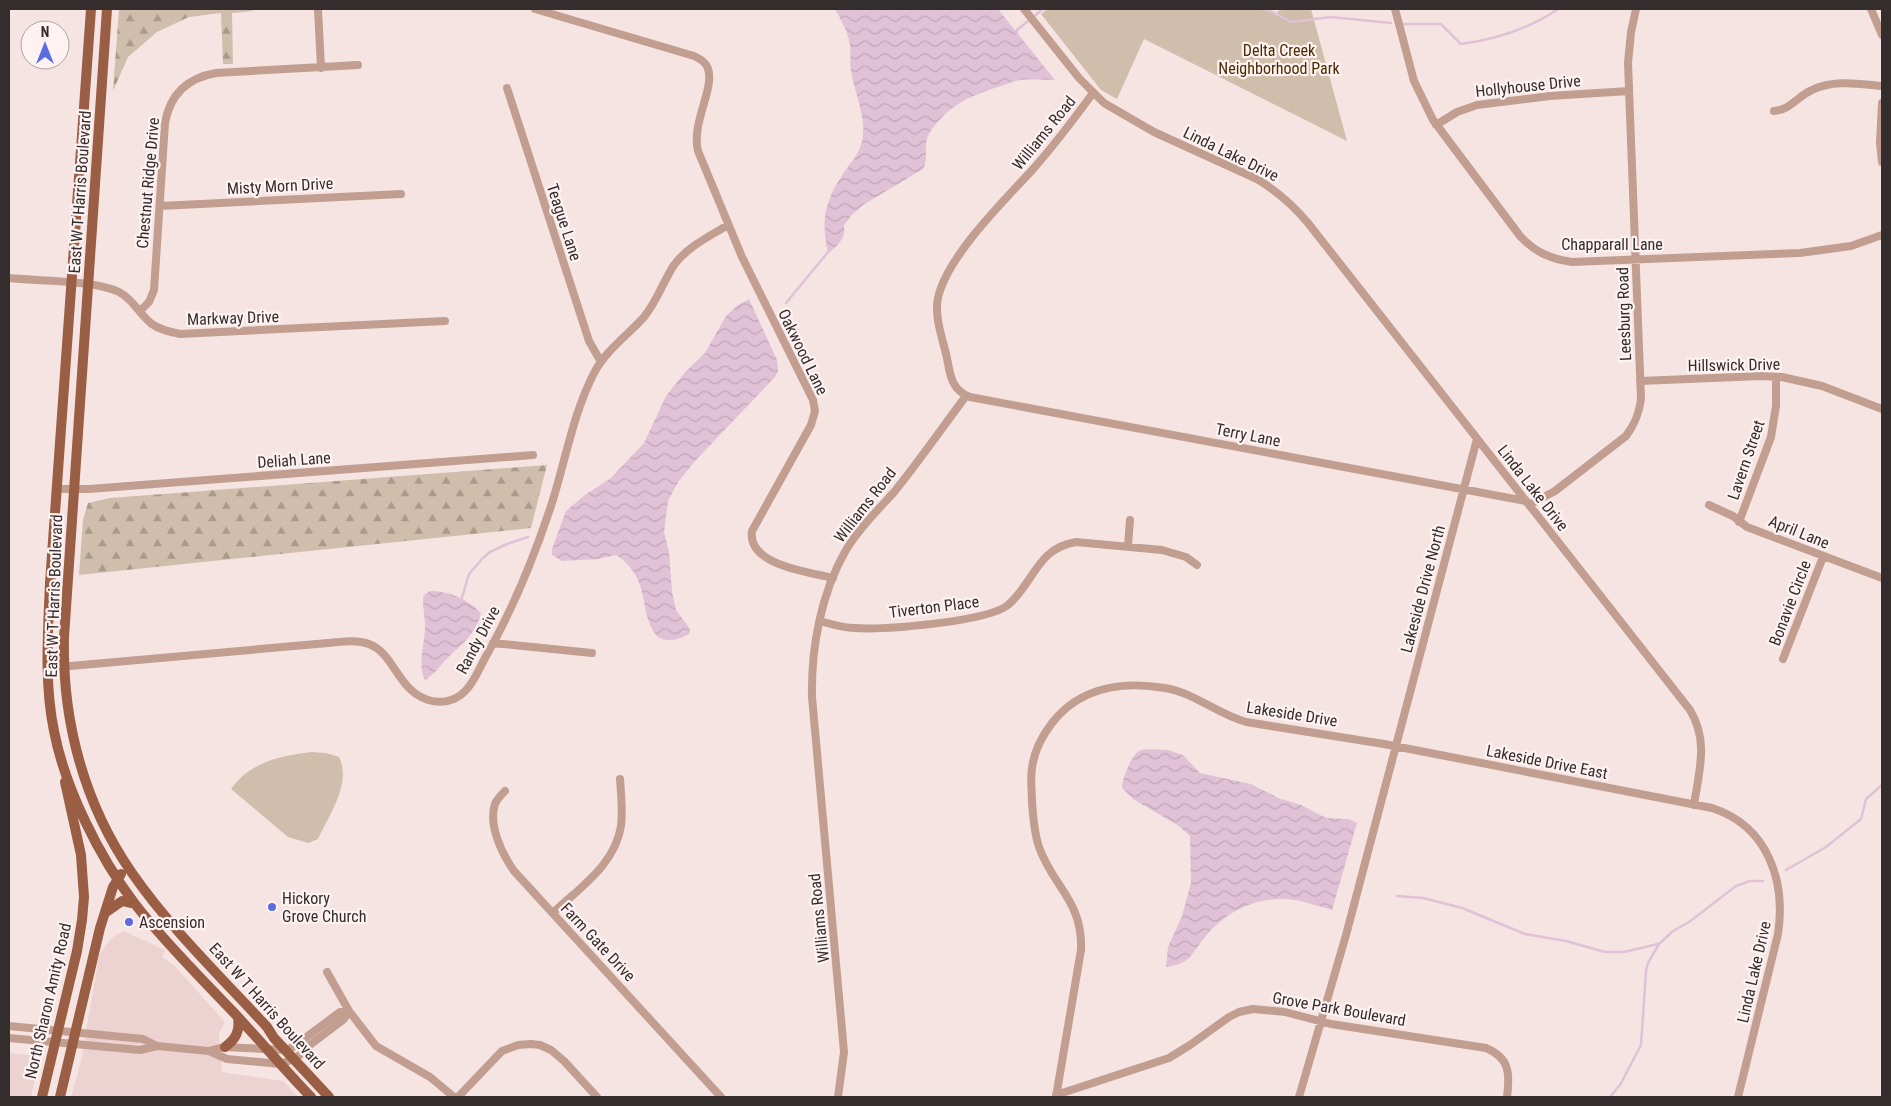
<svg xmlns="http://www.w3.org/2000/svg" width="1891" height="1106" font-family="'Roboto Condensed',sans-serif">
<defs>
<pattern id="forest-firs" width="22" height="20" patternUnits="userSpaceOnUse" patternTransform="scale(1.25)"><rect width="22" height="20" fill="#d1bdab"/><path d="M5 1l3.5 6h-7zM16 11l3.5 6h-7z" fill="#aa9a8c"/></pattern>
<pattern id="water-waves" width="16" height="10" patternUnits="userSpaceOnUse" patternTransform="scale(1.25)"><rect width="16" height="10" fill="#e0c1d6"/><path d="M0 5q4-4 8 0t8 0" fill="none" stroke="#c1a6b8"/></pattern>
</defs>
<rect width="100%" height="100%" fill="#f6e4e3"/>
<!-- built -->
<path fill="#ecd3d1" d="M124 931 165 950 162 957 174 965 225 1022 219 1034 222 1072 283 1081 299 1097H71L81 1061 99 956 109 941 116 935Z
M9 1053 29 1055 38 1065 31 1097H9Z"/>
<!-- forest -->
<path fill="url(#forest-firs)" d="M119 9H253V11L232 13 233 64H223L221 13 189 17 157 32 128 57 113 91Z
M547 465 531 528 79 575 83 520 88 503 110 498Z"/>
<!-- park -->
<path fill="#d1bdab" d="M1048 9H1268L1277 16 1278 11 1285 9H1311L1347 141 1144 39 1117 99 1101 90 1041 14Z
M311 752 326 753 339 757C352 783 329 815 318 839L308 843 288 837 231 789C250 762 280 756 311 752Z"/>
<!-- water -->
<path fill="url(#water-waves)" d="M835 9H998L1055 80C1044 80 1032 79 1021 80 1012 81 1003 86 995 88 968 96 942 110 928 136 923 147 929 159 923 169L863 205 852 215 844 225C846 238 838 246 828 253 821 221 824 202 843 174 849 164 857 157 861 145 869 120 854 94 851 70 849 59 852 51 849 40 847 30 840 18 835 9Z
M749 299 777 360 778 371 775 377 695 461 678 482 668 501 664 532 669 552 672 592 676 610 690 629 689 634C646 657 648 611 640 585 635 571 627 562 616 555L598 559 562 561 552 555V549L566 511 585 495 611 478 644 443 666 396 686 371 705 353 726 316 738 305Z
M430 591C448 591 468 599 481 613 474 639 458 646 442 664 436 671 433 675 425 680 417 665 425 643 425 627 425 618 423 608 423 599L424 595Z
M1168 750 1183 755 1200 773 1251 784 1278 798 1301 805 1320 815 1327 818 1348 819 1357 823 1332 910C1320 907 1307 902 1295 900 1261 895 1228 909 1206 936 1190 954 1193 963 1166 967L1168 947 1182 916 1191 883 1190 836 1179 826 1133 799 1122 788C1122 779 1131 756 1139 751 1146 748 1160 750 1168 750Z"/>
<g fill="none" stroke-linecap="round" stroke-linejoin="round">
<!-- stream -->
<path stroke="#e0c1d6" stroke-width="2.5" d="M1263 9 1271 11 1291 22 1331 17 1391 23
M1404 24H1441L1461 44C1496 39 1529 29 1558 9
M1017 35V30L1043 9
M786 303 829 251
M461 601 469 574 482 559 490 552 507 544 528 537
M1786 870 1826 847 1861 819 1866 799 1882 785
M1397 896 1423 898 1462 908 1525 934 1566 941 1605 952H1624L1658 944
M1610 1097 1620 1085 1641 1045 1646 971 1648 963 1659 944 1673 931 1689 922 1736 886 1750 881H1763"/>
<!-- minor -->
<path stroke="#c19e8f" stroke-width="8" d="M318 9 321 68
M535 9 694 56C700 59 706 62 708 69 715 88 691 123 698 151L742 257 813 400 815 411 811 425 752 531C747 565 809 572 833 578
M1024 9 1079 78 1104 103 1154 132 1257 179C1277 191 1293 205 1308 223L1690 710C1709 741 1699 771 1694 805
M1395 9 1414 81 1433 120 1520 236C1535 252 1550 259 1572 262L1800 253 1851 246 1882 235
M1871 9 1882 35
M507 88 589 341 601 362
M1093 93C1074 119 1055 144 1034 168 1005 200 947 256 938 298 934 317 943 340 947 358 950 375 952 391 970 397L1526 501
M1882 103 1880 143 1882 162
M1774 111C1790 110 1798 96 1812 90 1834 79 1859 84 1882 86
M1436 125 1457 112 1477 105 1550 96 1629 91
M160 206 401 194
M9 278C38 281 94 280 119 292 134 300 139 314 152 324 160 330 170 332 180 334L445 321
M140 311 149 302 154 290 165 123C170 94 187 78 216 73L358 65
M1640 381 1761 376 1782 377 1822 386 1882 409
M57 489H89L533 455
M1529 505 1555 491 1626 436C1635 424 1639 414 1641 399L1628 63 1631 32 1636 9
M1709 505 1733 516 1747 527 1882 578
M1739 522 1771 437 1776 406V377
M1128 546 1130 520
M820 621C831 624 843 628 854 628 884 630 987 622 1008 605 1034 583 1037 548 1076 542L1162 550 1186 557 1197 565
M493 643 592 653
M1783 659 1823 557
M48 668 328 643C341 642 356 639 369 644 395 654 397 690 428 700 435 702 443 703 451 700 469 695 477 673 485 658 512 611 533 560 550 509 565 464 572 416 594 373 606 350 627 336 644 317 657 301 663 282 674 265 687 247 710 236 728 225
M505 791C501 795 497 799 495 804 488 825 502 854 514 871L721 1097
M553 913C579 888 615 865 621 826 623 811 621 794 620 779
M327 972 349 1011 376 1046 430 1077 454 1097
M9 1026 143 1039 157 1046
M9 1038 140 1050 157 1046 209 1051 227 1059 280 1064 294 1059 301 1054 311 1044 344 1019 349 1011
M209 1051 225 1047 286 1050 293 1047 340 1012 349 1011
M1056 1095 1169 1058 1190 1045 1229 1017 1239 1012 1253 1009 1285 1012 1331 1024 1486 1048C1510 1058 1510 1074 1507 1097
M458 1097 502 1051 518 1045 531 1044 540 1045 551 1050 564 1061 597 1097
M838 1097 844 1052 812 697C811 648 821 593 846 550 859 528 878 510 895 491 920 460 942 428 966 396
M1056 1097 1081 950C1083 901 1053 887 1039 847 1034 832 1033 817 1032 802 1032 790 1030 779 1032 768 1034 751 1042 736 1052 723 1080 687 1123 681 1165 688 1195 693 1217 714 1246 722L1384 744 1712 808C1768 826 1786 881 1778 934L1738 1097
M1299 1097 1346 935 1477 439"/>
<!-- major -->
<path stroke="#9a5e44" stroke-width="10" d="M91 9 50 583C48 632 44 683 54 731 65 788 99 857 135 904 166 944 203 980 237 1016 262 1043 286 1071 311 1097
M107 9 64 637C62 721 84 804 132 873 170 928 222 978 267 1027L274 1038 329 1097
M105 913 122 901 135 904
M225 1047C236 1039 240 1031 238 1018
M42 1097 77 951 82 920 84 897 81 855 65 782
M60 1097 100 928 113 887 121 874"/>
</g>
<!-- markers -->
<g fill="#5b6ce3" stroke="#fef3f2" stroke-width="2">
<circle cx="272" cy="907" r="5"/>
<circle cx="129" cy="922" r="5"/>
</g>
<g text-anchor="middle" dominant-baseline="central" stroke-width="4.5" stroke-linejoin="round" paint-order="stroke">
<!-- park labels -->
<g font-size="16" fill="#4d2a00" stroke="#fef3f2">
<text x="1279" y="50">Delta Creek<tspan x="1279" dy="18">Neighborhood Park</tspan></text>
</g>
<!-- street labels -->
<g font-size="16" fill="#342d2d" stroke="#fef3f2">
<text transform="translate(1528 86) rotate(-6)">Hollyhouse Drive</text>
<text transform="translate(1044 133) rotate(-51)">Williams Road</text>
<text transform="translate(1231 154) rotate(26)">Linda Lake Drive</text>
<text transform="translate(148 183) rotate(-85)">Chestnut Ridge Drive</text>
<text transform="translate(280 186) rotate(-3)">Misty Morn Drive</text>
<text transform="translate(80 192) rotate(-86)">East W T Harris Boulevard</text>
<text transform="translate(564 222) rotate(72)">Teague Lane</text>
<text x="1612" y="244">Chapparall Lane</text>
<text transform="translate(1624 314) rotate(-92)">Leesburg Road</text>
<text transform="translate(233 318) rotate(-2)">Markway Drive</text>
<text transform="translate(803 352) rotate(64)">Oakwood Lane</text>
<text transform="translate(1734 365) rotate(-1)">Hillswick Drive</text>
<text transform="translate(1248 435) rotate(11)">Terry Lane</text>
<text transform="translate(294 460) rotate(-4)">Deliah Lane</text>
<text transform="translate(1746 460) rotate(-71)">Lavern Street</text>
<text transform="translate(1533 488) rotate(52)">Linda Lake Drive</text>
<text transform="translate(865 505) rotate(-52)">Williams Road</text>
<text transform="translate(1799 532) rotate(22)">April Lane</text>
<text transform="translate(1423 589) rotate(-75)">Lakeside Drive North</text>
<text transform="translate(54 596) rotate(-88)">East W T Harris Boulevard</text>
<text transform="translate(1790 603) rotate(-69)">Bonavie Circle</text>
<text transform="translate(934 607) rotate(-7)">Tiverton Place</text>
<text transform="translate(478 640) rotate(-62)">Randy Drive</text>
<text transform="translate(1292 714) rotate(9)">Lakeside Drive</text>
<text transform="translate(1547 762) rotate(11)">Lakeside Drive East</text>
<text transform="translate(819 918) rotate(-96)">Williams Road</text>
<text transform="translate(598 942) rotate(47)">Farm Gate Drive</text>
<text transform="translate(1754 972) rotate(-77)">Linda Lake Drive</text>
<text transform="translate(48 1001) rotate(-77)">North Sharon Amity Road</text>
<text transform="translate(267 1006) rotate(48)">East W T Harris Boulevard</text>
<text transform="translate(1339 1009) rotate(10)">Grove Park Boulevard</text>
</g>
<!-- poi labels -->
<g font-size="16" fill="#342d2d" stroke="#fef3f2" text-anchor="start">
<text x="282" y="898">Hickory<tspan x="282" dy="18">Grove Church</tspan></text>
<text x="139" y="922">Ascension</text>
</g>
</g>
<!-- border -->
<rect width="1891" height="1106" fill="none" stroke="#342d2d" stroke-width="20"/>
<!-- north arrow -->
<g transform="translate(45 45)"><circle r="24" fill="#fef3f2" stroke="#ada4a3"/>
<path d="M0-4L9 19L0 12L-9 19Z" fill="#5b6ce3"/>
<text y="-8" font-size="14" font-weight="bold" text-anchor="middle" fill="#342d2d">N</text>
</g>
</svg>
